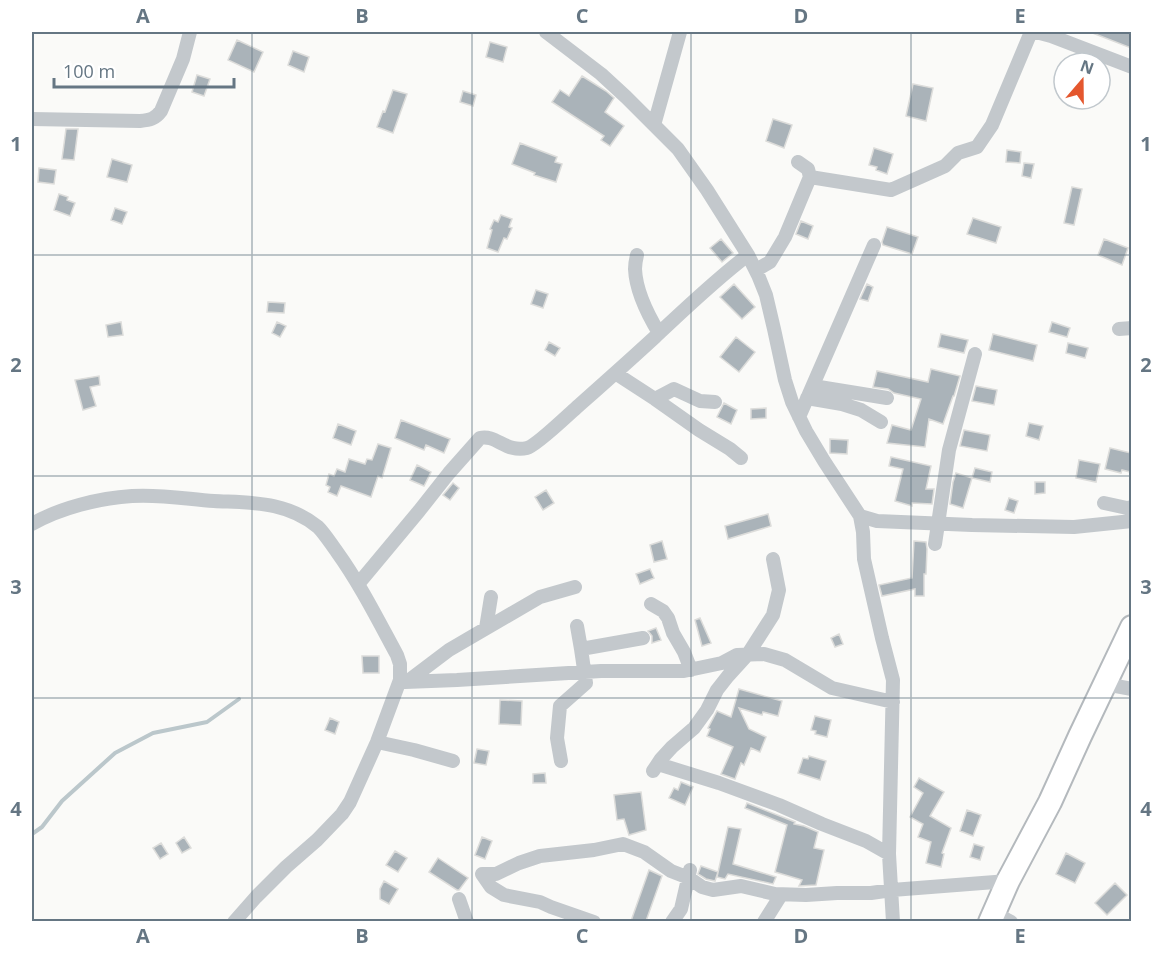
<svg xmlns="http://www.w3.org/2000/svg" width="1163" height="953" font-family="'Open Sans',sans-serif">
<rect width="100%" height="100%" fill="#fafaf8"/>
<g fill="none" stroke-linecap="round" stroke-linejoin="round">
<!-- stream -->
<path stroke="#bbc7cb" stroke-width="4" d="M32 834 42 827 62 801 115 753 153 733 207 722 239 699"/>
</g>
<!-- building -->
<path fill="#aab3b9" stroke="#dcdcda" stroke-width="1.5" d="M1090 32H1131V48Z
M237 40 263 52 254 72 228 60Z
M490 42 507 47 503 62 486 57Z
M293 51 309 57 304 72 288 65Z
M197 75 210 79 204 96 192 92Z
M582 76 606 91 614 98 605 112 624 126 610 146 601 140 604 136 552 102 560 90 569 96Z
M913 84 933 88 926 121 906 116Z
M393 90 407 94 393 133 377 127 383 111 385 112Z
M463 91 476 95 473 106 460 102Z
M773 119 792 125 784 148 766 141Z
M66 129H78L74 160 62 159Z
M520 143 557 157 555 162 562 164 556 182 534 175 535 173 512 164Z
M874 148 893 154 887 174 876 170 877 167 869 165Z
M1007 150 1021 152 1020 163 1006 162Z
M112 159 132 165 127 182 107 177Z
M1024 163 1034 164 1031 178 1022 176Z
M39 168 56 170 54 184 38 182Z
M1072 187 1082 189 1074 225 1064 223Z
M59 194 68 197 67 200 75 203 70 216 54 210Z
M115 208 127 212 122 224 111 220Z
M501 215 512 219 509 227 512 228 507 239 504 238 498 252 487 248 492 230 490 229 494 220 498 222Z
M973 218 1001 227 996 243 967 234Z
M801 221 813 226 808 239 796 234Z
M887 227 918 237 912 254 883 245 882 242Z
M721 239 733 253 722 262 710 248Z
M1104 239 1128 248 1122 265 1098 255Z
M734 284 755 307 742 319 720 297Z
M867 284 873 287 868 301 860 299Z
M536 290 548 294 543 308 531 304Z
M268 302 285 303 284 313 267 312Z
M121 322 123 335 108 337 106 325Z
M277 322 286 326 280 337 272 333Z
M1052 322 1070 328 1067 337 1049 332Z
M941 334 968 340 964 353 938 347Z
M993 334 1037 345 1033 361 989 350Z
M736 337 755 352 739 372 720 357Z
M549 342 560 348 555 356 545 350Z
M1068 343 1088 348 1085 358 1066 353Z
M931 369 960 376 954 396H953L943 424 929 419 925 447 887 443 892 425 911 430 921 399 894 393 888 389 873 387 877 371 928 382Z
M99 376 100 385 90 387 96 406 83 410 75 380Z
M976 386 997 390 994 405 972 401Z
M724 403 737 410 731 424 717 417Z
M766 408V418L751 419V409Z
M401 420 450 439 444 453 426 445 424 450 395 438Z
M1029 423 1043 426 1039 440 1026 436Z
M338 424 356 431 351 445 333 438Z
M964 430 990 435 987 451 960 446Z
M830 439 848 440 847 454 830 453Z
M378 444 391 448 382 478 378 476 371 497 341 486 337 496 328 492 330 487 326 485 329 474 334 476 337 469 345 472 349 459 365 464 367 459 372 460Z
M1110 448 1131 453 1130 472 1122 470 1121 473 1105 469Z
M891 457 931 466 926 489H934L932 504 912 503V506L895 501 903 469 889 466Z
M1079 460 1100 464 1096 482 1076 478Z
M417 465 431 472 424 486 410 480Z
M975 468 992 472 990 482 972 478Z
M956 473 972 478 963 508 950 504 953 482Z
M1035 482H1045V493L1035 494Z
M453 483 459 488 450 500 443 495Z
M546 490 554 503 543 510 535 497Z
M1009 498 1018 501 1014 513 1005 510Z
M768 514 771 526 728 539 725 526Z
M662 541 667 559 654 562 650 545Z
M914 541 926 542 927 549 926 574H924V596H915V589L882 596 879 585 912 578Z
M650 569 654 578 640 584 636 574Z
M700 618 711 643 702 646 695 620Z
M656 628 661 640 652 643V636L648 631Z
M839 634 843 644 835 647 831 638Z
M362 656H379V673H363Z
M739 689 782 701 778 716 763 712 762 715 739 708 749 729 766 737 760 752 751 748 744 765 741 763 735 779 721 774 733 747 707 736 710 729 708 728 717 711 731 717Z
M500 700 522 701 521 725 499 724Z
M815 716 831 720 827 737 815 734 816 731 811 730Z
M330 718 339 722 335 734 325 730Z
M477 749 489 751 486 765 474 763Z
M809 756 826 761 820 780 798 773 803 758 808 759Z
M545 773 546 783H533V774Z
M919 778 944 792 930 816 951 828 942 853 944 854 941 867 926 863 931 842 918 837 923 824 910 817 923 793 914 787Z
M681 782 693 787 685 805 669 798 674 788 678 790Z
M641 792 646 830 629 835 624 819 617 820 614 795Z
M747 803 795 822 794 824 804 826 818 832 814 848 824 850 816 885 799 886 802 880 775 872 787 825 745 808Z
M967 810 981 815 973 836 960 831Z
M728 827 741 829 733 864 776 877 773 884 728 874 725 879 717 877Z
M184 837 191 848 182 853 176 843Z
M482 837 492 841 485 859 475 855Z
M161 843 168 854 160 859 153 848Z
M974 844 984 847 980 860 970 857Z
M395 851 407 858 398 872 386 865Z
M1066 853 1085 863 1075 883 1056 874Z
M438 858 468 878 459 890H457L429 872Z
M701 866 718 872 715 881 706 879 698 874Z
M649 870 662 876 646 921H631Z
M384 881 398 889 389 904 380 899V889Z
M1115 883 1127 895 1107 915 1095 903Z"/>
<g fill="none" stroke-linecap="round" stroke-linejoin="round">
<!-- trunk casing -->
<g stroke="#b4b9bd" stroke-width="26">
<path id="trunk" d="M990 922 1008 881 1050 802 1080 736 1132 627"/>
</g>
<!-- minor -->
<path stroke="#c3c8cc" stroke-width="14" d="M546 32 601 74 626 97 678 149 707 190 748 255 758 275 766 295 774 329 785 380 792 402 806 431 824 461 860 516 863 532 864 559 882 638 893 680 889 854 893 922
M1036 32 1051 36 1132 67
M32 119 140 121C150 120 155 119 161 111L183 59 190 32
M654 125 680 32
M810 177 891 190 945 166 958 153 977 147 992 125 1031 32
M637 255C636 259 635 265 635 269 636 292 648 315 659 333
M756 270 770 262 785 237 810 177 808 169 798 162
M1119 329 1132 328
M615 373 655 399 674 389 700 401 715 402
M813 386 887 398
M807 398 842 404 861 410 881 422
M655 399 699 430 730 449 741 458
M799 417 874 245
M1104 503 1127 508 1132 507
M860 516 877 521 972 525 1074 527 1132 521
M32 524C60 508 99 498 132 496 159 494 187 499 214 501 252 503 286 501 318 527 325 534 331 544 337 552 360 584 378 620 397 655L400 664V680L377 742 350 802 342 814 317 840 286 867 256 897 234 922
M935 544 949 450 975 354
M359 583 419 511 449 473 480 438C496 434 506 453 527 448 536 446 568 415 576 408 603 384 629 361 655 337 685 309 715 280 748 255
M651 604 663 611 668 618 673 633 684 652 691 670
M577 626 581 649
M486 628 491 597
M400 680 405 682 457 680 601 671H684L722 663 737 655 764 654 785 660 832 688 893 702
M408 681 449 650 540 597 575 587
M1105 684 1132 689
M377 742 414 750 453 761
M561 761 557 738 560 706 586 683 581 649 643 638
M658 764 719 783 779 805 822 824 866 841 889 854
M653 771 661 759 672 747 694 728 707 710 717 690 728 676 748 654 773 615 779 590 773 559
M459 899 467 922
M994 913 1011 922
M594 922 551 907 540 902 504 895 491 887 482 874H496L519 863 540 856 594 850 623 844 644 852 671 871 689 878 702 887 713 890 741 886 775 894 806 895 837 893H871L892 890 1008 881
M672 922 681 909 690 870
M764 922 781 895"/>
<!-- trunk -->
<use href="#trunk" stroke="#fff" stroke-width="22"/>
</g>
<!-- grid -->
<path fill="none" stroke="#657683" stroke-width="1.5" stroke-opacity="0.55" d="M252 32V922M472 32V922M691 32V922M911 32V922M32 255H1132M32 476H1132M32 698H1132"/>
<!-- border -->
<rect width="1163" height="953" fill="none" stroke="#ffffff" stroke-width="66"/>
<!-- north arrow -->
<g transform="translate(1082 81) rotate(20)"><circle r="28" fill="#ffffff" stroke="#c1c8cd" stroke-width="1.5"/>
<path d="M0-4.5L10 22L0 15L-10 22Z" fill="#e4572e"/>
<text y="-9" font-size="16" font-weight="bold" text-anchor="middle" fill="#657683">N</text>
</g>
<!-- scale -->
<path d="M54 78v9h180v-9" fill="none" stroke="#657683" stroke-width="3"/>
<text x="63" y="78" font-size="18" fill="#657683" stroke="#ffffff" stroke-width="4.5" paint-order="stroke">100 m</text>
<rect x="33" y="33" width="1097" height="887" fill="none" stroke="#657683" stroke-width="2"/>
<g font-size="20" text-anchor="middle" font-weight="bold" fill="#657683">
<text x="143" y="23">A</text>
<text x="362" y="23">B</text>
<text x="582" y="23">C</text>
<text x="801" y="23">D</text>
<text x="1020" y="23">E</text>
<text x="16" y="151">1</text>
<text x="1146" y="151">1</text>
<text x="16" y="372">2</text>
<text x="1146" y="372">2</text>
<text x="16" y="594">3</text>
<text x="1146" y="594">3</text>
<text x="16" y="816">4</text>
<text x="1146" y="816">4</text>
<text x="143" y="943">A</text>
<text x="362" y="943">B</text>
<text x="582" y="943">C</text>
<text x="801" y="943">D</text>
<text x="1020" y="943">E</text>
</g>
</svg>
